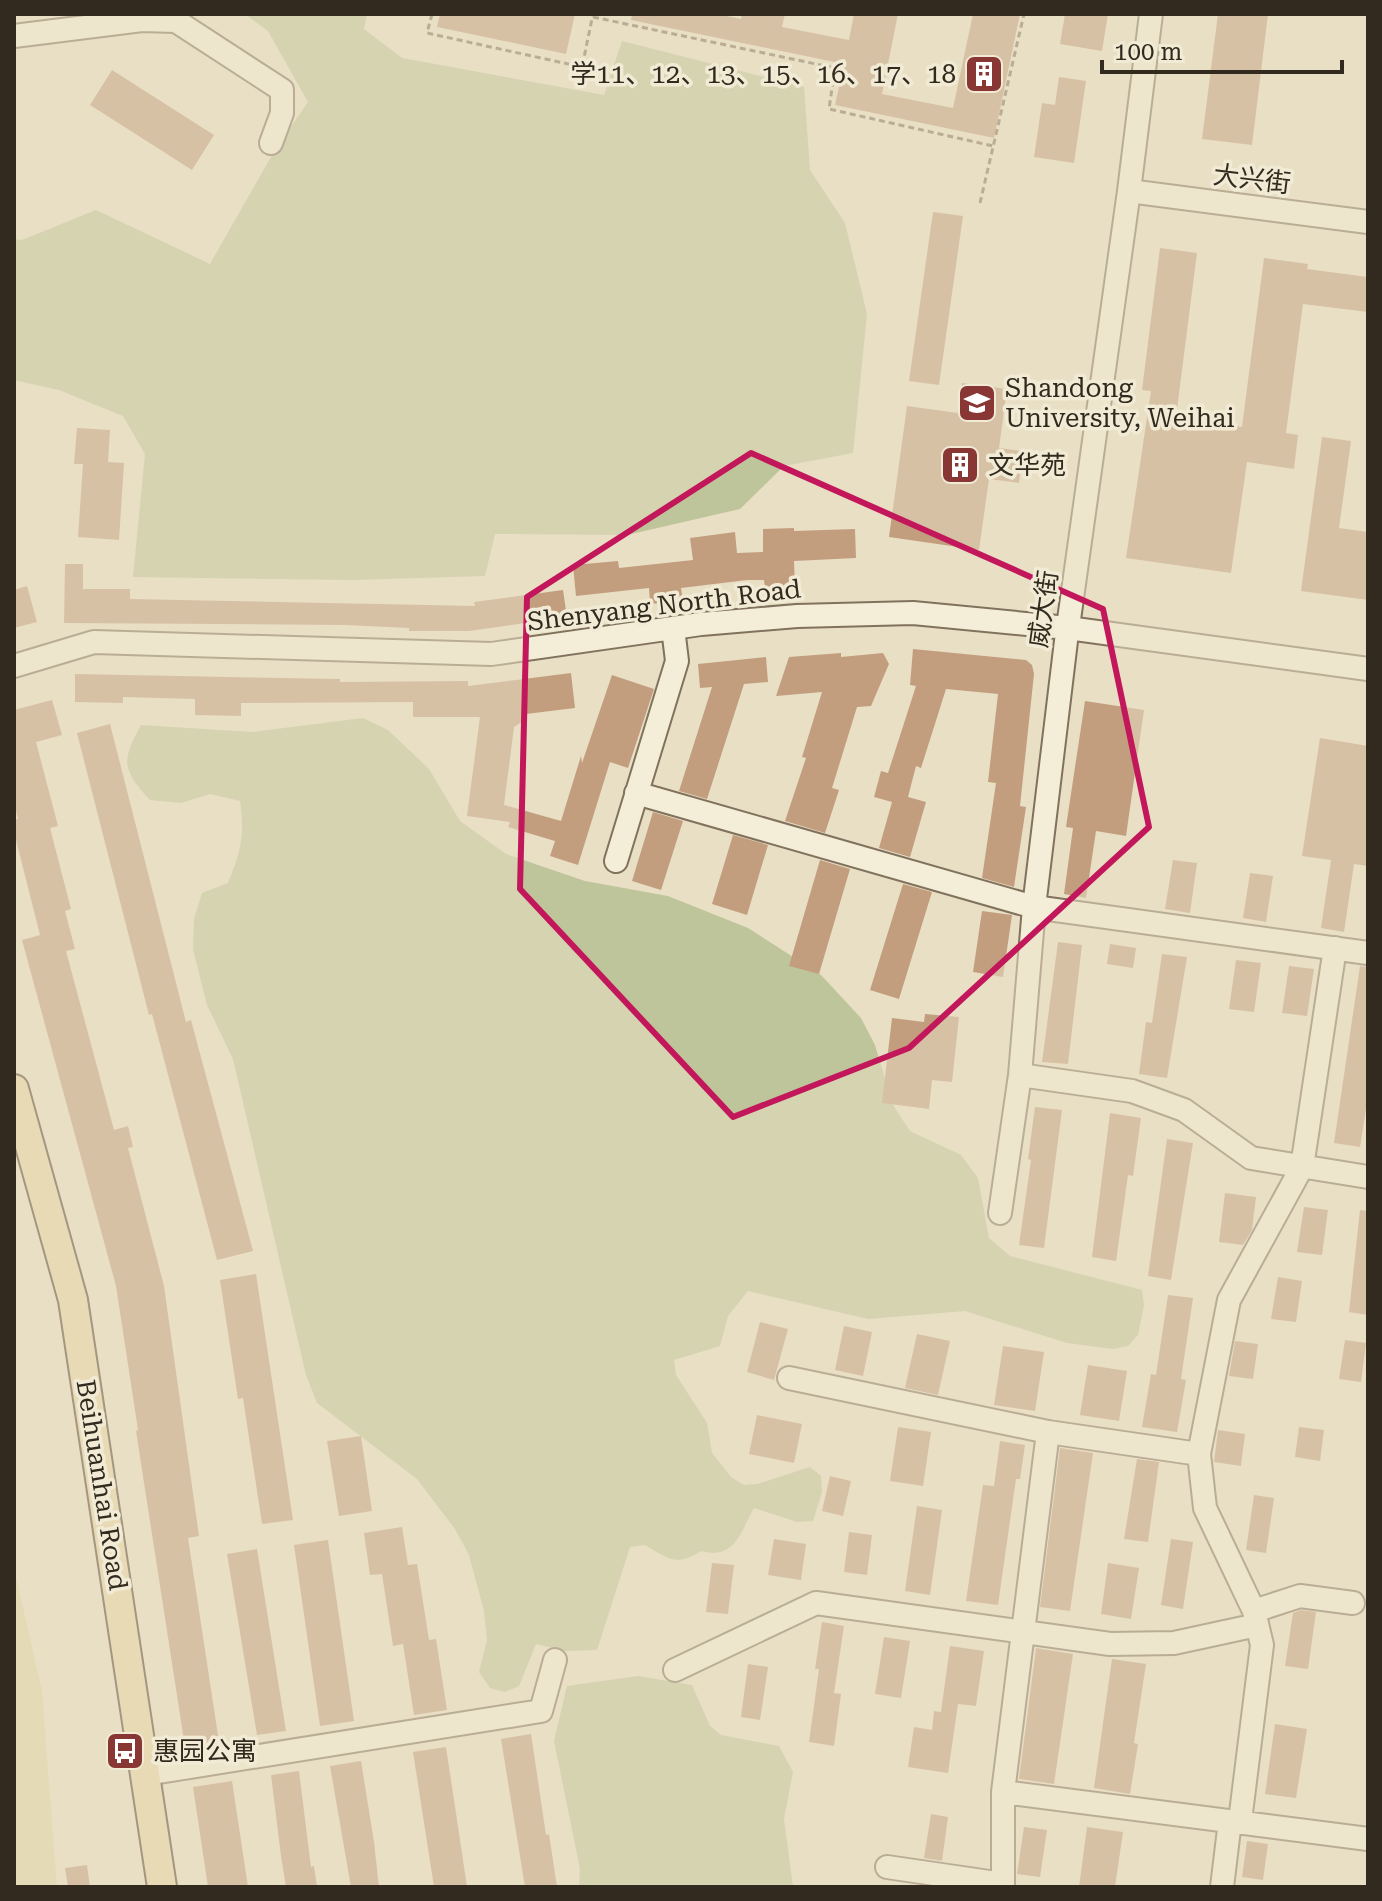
<svg xmlns="http://www.w3.org/2000/svg" width="1382" height="1901" font-family="'Roboto Serif','Noto Sans SC',serif">
<rect width="100%" height="100%" fill="#e9dfc5"/>
<!-- green -->
<path fill="#bfc59a" d="M245 14H367L364 29 402 58 604 95 622 41 804 87 810 170 845 223 867 314 853 453 784 466 740 509 627 535 495 534 485 576 354 580 133 577 145 454 123 416 59 390 14 380V239L22 240 96 210 210 264 275 150 308 102 268 31Z
M363 718 388 730 429 769 460 821 506 854 585 881 668 896 748 928 821 975 861 1018 875 1045 893 1105 910 1131 961 1155 978 1178 989 1238 1010 1256 1142 1290 1144 1305 1138 1335 1128 1346 1113 1349 1067 1343 965 1311 868 1319 748 1291 728 1316 720 1346 674 1360 676 1375 707 1423 712 1453 731 1477 744 1485 757 1484 810 1467 821 1476 822 1492 813 1521 797 1522 754 1508C740 1533 735 1560 701 1551 676 1567 669 1559 645 1545L630 1547 597 1650 565 1651 536 1644 519 1686 505 1692 490 1688 479 1672 487 1640 484 1611 469 1555 455 1529 417 1479 317 1403 306 1375 233 1059 207 1005 193 949 194 919 202 893 228 883C241 850 245 836 240 801L210 794 181 803 150 800C122 770 121 761 141 725L252 732Z
M638 1676 692 1685 710 1726 721 1735 779 1746 793 1772 784 1819 793 1887H579L580 1869 554 1741 567 1686Z"/>
<!-- sand -->
<path fill="#e1d4a5" d="M14 1568 42 1691 57 1887H14Z"/>
<!-- building -->
<path fill="#c29e7f" d="M440 14H575L566 54 437 27Z
M632 14H717L741 19 742 14H785L782 27 849 40 854 14H898L882 94 953 108 973 14H1020L994 138 835 105 844 64 631 20Z
M1065 14H1108L1102 51 1060 44Z
M1218 14H1268L1252 145 1202 139Z
M112 70 214 135 192 170 90 105Z
M1059 77 1086 81 1074 163 1034 157 1042 103 1055 105Z
M933 212 963 216 939 385 909 381Z
M1160 248 1197 253 1176 417 1242 427 1264 258 1308 264 1307 269 1368 277V312L1303 304 1286 433 1298 435 1294 469 1247 462 1231 573 1126 558 1151 391 1142 390Z
M962 383 1007 389 999 448 1023 451 1019 483 989 479 979 550 889 537 907 406 958 413Z
M77 428 110 430 108 462 124 463 119 540 78 537 83 464H74Z
M1322 437 1351 441 1339 528 1368 532V600L1301 591Z
M794 528V531L855 529 856 558 794 561 795 588 765 589 764 580H747L681 588 683 601 650 604 649 588 576 596 573 565 618 561 619 568 693 560 690 538 735 532 737 553 763 552V529Z
M65 564H83V589H130V599L475 606 474 602 563 590 567 617 469 631H409V628L345 625 64 623Z
M27 586 37 622 14 628V590Z
M913 649 1026 660 1032 665 1034 674 1020 806 1026 807 1014 887 982 878 996 783 988 782 998 694 946 689 921 768 916 766 908 797 926 802 910 857 879 848 892 802 874 797 881 771 888 773 916 686 910 685Z
M841 653V657L883 653 889 664 871 706 857 707 832 788 839 790 825 833 785 821 806 758 802 757 822 692 776 696 789 657Z
M766 657 768 682 744 684 707 799 679 791 712 687 700 688 698 664Z
M571 673 575 708 526 714 522 722 514 727 504 805 561 821 581 756 582 763 612 675 654 689 628 768 610 762 578 865 550 856 555 841 508 827 510 822 467 816 480 717H413V702L241 703V716L195 715V699L123 697V703L75 702V674L340 679V682L468 681V686Z
M52 700 62 735 36 742 58 826 50 828 71 909 65 911 75 949 66 951 114 1130 128 1126 133 1147 128 1148 164 1286 199 1536 188 1538 219 1742 185 1747 136 1431 138 1430 116 1286 22 940 40 935 14 832V820L18 819 14 802V710Z
M1085 701 1144 710 1126 836 1096 831 1086 898 1064 894 1073 828 1066 827Z
M110 724 186 1022 191 1020 253 1251 217 1260 152 1014 149 1015 77 733Z
M1320 738 1368 746V866L1354 864 1344 932 1321 928 1331 860 1302 856Z
M653 812 683 821 661 890 632 881Z
M733 835 768 845 747 915 712 904Z
M820 860 850 869 819 974 789 966Z
M1173 860 1197 863 1190 913 1165 909Z
M1250 873 1273 876 1266 922 1243 918Z
M903 884 932 892 899 999 870 990Z
M982 911 1012 915 1003 977 973 972Z
M1058 942 1082 945 1068 1064 1042 1062Z
M1110 944 1136 948 1133 968 1107 964Z
M1162 954 1187 957 1167 1078 1139 1074 1146 1022 1152 1023Z
M1236 960 1261 963 1254 1012 1229 1009Z
M1289 966 1314 969 1307 1016 1282 1013Z
M1360 966 1368 967V1096L1360 1147 1334 1143Z
M925 1014 959 1017 952 1082 932 1080 929 1109 882 1103 892 1018 924 1022Z
M1035 1107 1062 1110 1044 1248 1019 1245 1031 1160 1028 1159Z
M1110 1113 1141 1118 1133 1176 1128 1175 1116 1261 1092 1257Z
M1167 1139 1193 1143 1171 1280 1148 1276Z
M1225 1193 1256 1197 1252 1230 1243 1245 1219 1242Z
M1304 1207 1328 1210 1322 1255 1297 1252Z
M1360 1210 1368 1211V1315L1349 1312Z
M256 1274 293 1520 262 1524 243 1398 238 1399 220 1280Z
M1278 1277 1302 1281 1296 1322 1271 1319Z
M1168 1295 1193 1298 1181 1379 1186 1380 1177 1432 1142 1427 1151 1374 1156 1375Z
M760 1322 788 1329 774 1380 747 1372Z
M844 1326 872 1332 863 1376 835 1370Z
M917 1334 950 1341 938 1395 905 1388Z
M1345 1340 1366 1343 1361 1382 1339 1379Z
M1235 1341 1258 1344 1253 1379 1229 1376Z
M1003 1346 1044 1352 1035 1411 994 1405Z
M1088 1365 1127 1371 1119 1421 1080 1415Z
M757 1415 802 1424 794 1463 749 1454Z
M898 1427 931 1432 923 1486 890 1481Z
M1299 1427 1324 1430 1320 1461 1295 1457Z
M1218 1430 1245 1434 1241 1466 1214 1462Z
M361 1436 372 1511 339 1516 327 1441Z
M1000 1441 1025 1445 1020 1479H1016L998 1605 966 1601 983 1485 994 1486Z
M1060 1448 1093 1453 1070 1611 1040 1607Z
M1137 1459 1159 1462 1148 1542 1124 1539Z
M830 1476 851 1481 843 1516 822 1511Z
M1254 1495 1274 1498 1266 1553 1246 1550Z
M917 1506 942 1510 930 1595 905 1591Z
M402 1527 408 1565 417 1564 429 1640 436 1639 447 1710 414 1715 403 1644 393 1646 382 1574 370 1575 364 1533Z
M849 1532 872 1535 867 1575 844 1572Z
M774 1539 806 1544 801 1580 768 1575Z
M1171 1539 1193 1542 1183 1609 1161 1605Z
M328 1540 354 1721 320 1726 294 1545Z
M257 1549 286 1731 257 1735 227 1554Z
M712 1563 734 1565 728 1614 706 1612Z
M1108 1563 1139 1568 1131 1619 1101 1614Z
M1301 1610 1316 1612 1308 1669 1285 1666 1293 1613Z
M822 1622 844 1626 834 1693 841 1694 834 1746 809 1742 819 1669H815Z
M884 1637 910 1641 901 1698 875 1694Z
M950 1646 984 1651 976 1706 958 1704 948 1773 908 1767 914 1727 932 1730 934 1711 941 1712Z
M1036 1648 1073 1654 1054 1784 1019 1779Z
M1112 1659 1146 1664 1134 1743 1138 1744 1130 1794 1094 1788Z
M748 1664 768 1667 760 1720 741 1717Z
M1275 1724 1307 1729 1296 1798 1265 1794Z
M531 1734 546 1835 549 1834 557 1887H525L501 1739Z
M446 1747 459 1833 467 1887H434L413 1752Z
M361 1761 374 1842 379 1887H351L330 1766Z
M299 1771 311 1867 314 1866 317 1887H286L281 1856 271 1775Z
M232 1781 248 1887H208L193 1787Z
M931 1814 948 1817 942 1861 924 1858Z
M1024 1827 1047 1830 1040 1877 1017 1874Z
M1087 1827 1123 1832 1115 1887H1079Z
M1247 1841 1268 1844 1263 1880 1242 1877Z
M87 1865 90 1887H68L65 1868Z"/>
<g fill="none" stroke-linecap="round" stroke-linejoin="round">
<!-- minor casing -->
<g stroke="#81725d" stroke-width="26">
<path id="minor" d="M14 36 142 20 176 21 282 90V113L271 143
M1129 191 1368 222
M14 666 94 642 491 654 701 624 797 616 913 613 1068 628 1368 669
M636 793 1034 907 1368 953
M616 861 677 661 673 628
M1020 1075 1132 1091 1184 1110 1251 1158 1368 1177
M1000 1213 1020 1075 1034 907 1066 641 1129 191 1151 14
M789 1378 1048 1432 1199 1454
M1254 1611 1300 1596 1353 1603
M675 1670 816 1603 1110 1644 1174 1643 1257 1625
M146 1774 541 1711 555 1660
M1003 1792 1368 1839
M1240 1821 1262 1645 1254 1611 1205 1508 1199 1454 1229 1300 1302 1167 1335 948
M887 1867 1003 1884
M1003 1887V1792L1048 1432
M1222 1887 1230 1821"/>
</g>
<!-- major casing -->
<g stroke="#504031" stroke-width="32">
<path id="major" d="M14 1089 73 1300 162 1887"/>
</g>
<!-- path -->
<path stroke="#81725d" stroke-width="3" stroke-dasharray="6 4" stroke-linecap="butt" d="M432 14 427 33 582 67 593 14
M593 17 835 68 829 109 993 146
M980 203 1024 14"/>
<!-- minor -->
<use href="#minor" stroke="#f4edd7" stroke-width="22"/>
<!-- major -->
<use href="#major" stroke="#e7d4a1" stroke-width="28"/>
</g>
<!-- marked area -->
<path d="M0 0H1382V1901H0ZM751 453 1103 609 1149 827 909 1048 733 1117 520 889 527 597Z" fill="#e9dfc5" fill-opacity=".55" fill-rule="evenodd"/>
<path fill="none" stroke="#c2185b" stroke-width="6" stroke-linejoin="round" d="M751 453 1103 609 1149 827 909 1048 733 1117 520 889 527 597Z"/>
<!-- icons -->
<defs>
<g id="building-square" transform="scale(2)"><rect x="-9" y="-9" width="18" height="18" rx="4" fill="#893734" stroke="#f1ead4"/><path d="M-4-6H4V6H1V3H-1V6H-4ZM-2.5-4.3h1.7v1.8h-1.7ZM.8-4.3h1.7v1.8H.8ZM-2.5-1h1.7V.8h-1.7ZM.8-1h1.7V.8H.8Z" fill="#fff"/></g>
<g id="university-square" transform="scale(2)"><rect x="-9" y="-9" width="18" height="18" rx="4" fill="#893734" stroke="#f1ead4"/><path d="M0-5L7-2L0 1L-7-2ZM-4 1L0 2.5L4 1V4Q0 6-4 4Z" fill="#fff"/></g>
<g id="bus-square" transform="scale(2)"><rect x="-9" y="-9" width="18" height="18" rx="4" fill="#893734" stroke="#f1ead4"/><path d="M-5-6H5V4H4V6H2V4H-2V6H-4V4H-5ZM-3.5-4V0h7V-4ZM-3.5 1.2v1.5H-2V1.2ZM2 1.2v1.5H3.5V1.2Z" fill="#fff"/></g>
</defs>
<g fill-rule="evenodd">
<use href="#building-square" x="984" y="74"/>
<use href="#university-square" x="977" y="403"/>
<use href="#building-square" x="960" y="465"/>
<use href="#bus-square" x="125" y="1751"/>
</g>
<g text-anchor="middle" dominant-baseline="central" stroke-width="7" stroke-linejoin="round" paint-order="stroke">
<!-- poi labels -->
<g font-size="26" fill="#332a1f" stroke="#f1ead4" text-anchor="start">
<text x="956" y="74" text-anchor="end">学11、12、13、15、16、17、18</text>
<text x="1005" y="388">Shandong<tspan x="1005" dy="30">University, Weihai</tspan></text>
<text x="988" y="465">文华苑</text>
<text x="153" y="1751">惠园公寓</text>
</g>
<!-- street labels -->
<g font-size="26" fill="#332a1f" stroke="#f1ead4">
<text transform="translate(1252 179) rotate(7)">大兴街</text>
<text transform="translate(664 605) rotate(-7)">Shenyang North Road</text>
<text transform="translate(1043 609) rotate(-82)">威大街</text>
<text transform="translate(102 1485) rotate(81)">Beihuanhai Road</text>
</g>
</g>
<!-- border -->
<rect width="1382" height="1901" fill="none" stroke="#332a1f" stroke-width="32"/>
<!-- scale -->
<path d="M1102 60v12h240v-12" fill="none" stroke="#332a1f" stroke-width="4"/>
<text x="1114" y="60" font-size="24" fill="#332a1f" stroke="#f1ead4" stroke-width="6" paint-order="stroke">100 m</text>
</svg>
